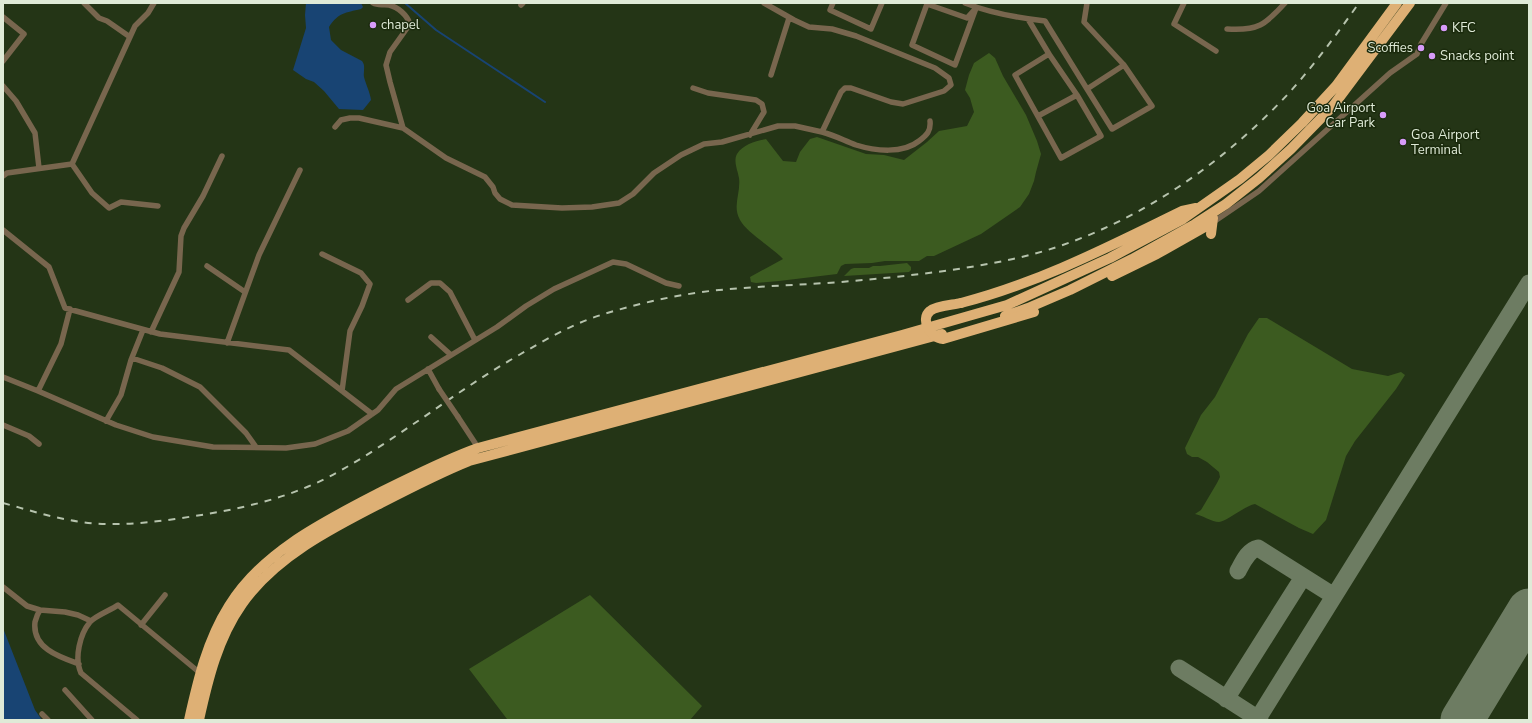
<svg xmlns="http://www.w3.org/2000/svg" width="1532" height="723" font-family="'Nunito Sans',sans-serif">
<rect width="100%" height="100%" fill="#243516"/>
<!-- green -->
<path fill="#3c5b20" d="M989 53 995 58 1003 76 1026 115 1037 141 1041 154 1036 172 1034 181 1029 194 1020 207 981 234 934 256H927L919 261H885L872 263 845 264 841 266 837 274 779 281 756 283 751 282 750 277 783 259C772 247 747 233 740 220 732 206 741 193 739 178 738 171 733 161 737 154 743 144 756 141 766 139L783 161 796 162 800 152 810 139 817 137 866 154 884 155 904 160 927 142 939 131 967 126 974 112 970 98 965 90 969 75 974 63Z
M907 263 911 267V270L909 272 844 276 851 269 854 268H869L873 266H880Z
M1259 318H1267L1352 369 1388 376 1401 372 1405 375 1396 389 1355 441 1346 456 1326 520 1313 534 1299 528 1255 504C1244 506 1226 522 1219 522 1212 522 1202 515 1195 514L1201 510 1217 483 1220 477 1219 472 1207 462 1198 457H1192L1187 454 1185 448 1201 415 1215 397 1248 334Z
M590 595 702 706 690 720 507 719 469 669Z"/>
<!-- water -->
<path fill="#184473" d="M306 3H361L363 7 361 9C345 13 339 12 329 27L331 40 341 50 362 61C366 66 363 72 364 77 366 85 370 92 371 100L363 110 339 109 324 91 314 82 306 79 293 70 306 28 305 15Z
M3 628 35 710 42 720H3Z"/>
<g fill="none" stroke-linecap="round" stroke-linejoin="round">
<!-- stream -->
<path stroke="#184473" stroke-width="2" d="M405 3 436 30 545 102"/>
<!-- taxiway -->
<path stroke="#6d7c62" stroke-width="17" d="M1238 571C1243 562 1248 550 1258 548L1334 596
M1179 668 1260 720
M1226 699 1303 577
M1257 720 1529 283"/>
<!-- runway -->
<path stroke="#6d7c62" stroke-width="43" d="M1462 720 1529 610"/>
<!-- street -->
<path stroke="#78664e" stroke-width="5.5" d="M84 3 99 18 107 21 130 37
M154 3 148 13 135 26 72 164 92 193 109 208 121 202 158 206
M373 3C378 6 383 4 389 5 398 7 407 15 410 24L390 52 386 65 390 82 403 128
M833 3 830 10 871 29 882 3
M965 3C990 13 1019 18 1045 21L1087 89 1124 65 1084 22 1087 3
M1184 3 1174 24 1216 51
M927 4 967 18 976 8 955 65 912 45Z
M521 5 523 3
M3 17 24 34 3 61
M1028 19 1049 54 1015 75 1061 158 1101 136 1077 95 1049 54
M1227 29C1258 31 1265 25 1285 3
M771 75 789 18
M3 86 16 101 35 133 39 168
M693 88 708 93 756 100 762 104 764 112 750 135
M1087 89 1112 129 1152 106 1124 65
M1038 116 1077 95
M335 127 341 120 350 118H359L403 128 446 158 485 177 493 187 495 193 500 199 512 205 562 208 592 207 619 203 633 194 654 173 681 155 704 144 722 142 778 126H795L822 132 841 92 845 88H851L891 102 903 104 944 91 951 85 949 78 935 68 856 36 832 29 809 27 794 20 764 3
M822 132C834 135 845 141 856 145 875 151 903 154 919 141 927 135 931 131 930 121
M3 176 7 173 72 164
M1212 223 1259 191 1390 73 1417 54 1421 44 1446 3
M3 230 49 267 65 308 160 334 289 350 372 414
M322 254 361 273 370 284 362 306 350 331 342 391
M207 266 245 292
M408 300 431 283H440L450 292 475 340
M151 332 179 272 181 236 184 228 203 196 222 156
M431 337 451 355
M227 343 259 255 300 170
M132 358 162 368 200 387 246 433 256 447
M428 369 439 389
M3 377 38 391 116 425 153 437 213 447 286 448 315 444 348 431 378 410 396 389 497 327 526 306 554 289 613 262 626 264 666 283 679 286
M38 391 61 344 70 309
M458 417 479 449
M106 421 121 395 131 360 143 330
M3 425 29 436 39 444
M3 587 27 606 40 610 65 612 78 615 91 621
M40 610C38 613 36 618 35 622 32 648 59 657 79 664
M141 625 165 595
M65 690 92 720
M42 714 48 720
M137 720 81 673C74 658 80 634 90 622 95 616 111 610 118 605L200 673"/>
<!-- highway -->
<path stroke="#deb075" stroke-width="10" d="M1211 234 1213 218
M1112 276 1157 254 1212 223
M961 303C1039 283 1110 246 1182 211L1196 208
M1005 316 1028 308 1070 290 1132 259 1195 224 1226 204 1259 178 1291 149 1333 106 1410 3
M189 720C198 680 207 641 229 606 262 552 325 521 379 493 412 477 444 460 478 448L902 335 1007 305 1110 258 1183 219 1240 179 1269 155 1302 123 1336 86 1397 3
M199 720C208 679 218 638 242 604 275 557 332 528 381 503 410 488 439 473 469 461L942 334"/>
<!-- rail -->
<path stroke="#b6c3ad" stroke-width="2" stroke-dasharray="7 7" stroke-linecap="butt" d="M3 503C25 509 47 516 69 520 104 527 139 524 175 519 223 512 269 504 314 484 352 467 389 440 424 417 455 395 486 374 519 355 545 340 572 324 601 315 639 303 680 294 719 290 760 286 800 285 841 282 899 277 957 271 1013 259 1119 236 1216 171 1289 93 1314 65 1337 34 1359 3"/>
<!-- street-bridge -->
<path stroke="#78664e" stroke-width="5.5" d="M439 389 458 417"/>
<!-- highway-bridge -->
<path stroke="#deb075" stroke-width="10" d="M961 303C953 305 937 305 930 311 920 319 930 338 943 339L1034 312"/>
</g>
<!-- markers -->
<g fill="#d79bf9" stroke="#1a2a0c" stroke-width="1.5">
<circle cx="373" cy="25" r="4"/>
<circle cx="1444" cy="28" r="4"/>
<circle cx="1421" cy="48" r="4"/>
<circle cx="1432" cy="56" r="4"/>
<circle cx="1383" cy="115" r="4"/>
<circle cx="1403" cy="142" r="4"/>
</g>
<g text-anchor="middle" dominant-baseline="central" stroke-width="3" stroke-linejoin="round" paint-order="stroke">
<!-- poi labels -->
<g font-size="13" fill="#dfead7" stroke="#1a2a0c" text-anchor="start">
<text x="381" y="25">chapel</text>
<text x="1452" y="28">KFC</text>
<text x="1413" y="48" text-anchor="end">Scoffies</text>
<text x="1440" y="56">Snacks point</text>
<text x="1375" y="108" text-anchor="end">Goa Airport<tspan x="1375" dy="15">Car Park</tspan></text>
<text x="1411" y="135">Goa Airport<tspan x="1411" dy="15">Terminal</tspan></text>
</g>
</g>
<!-- border -->
<rect width="1532" height="723" fill="none" stroke="#dfead7" stroke-width="8"/>
</svg>
